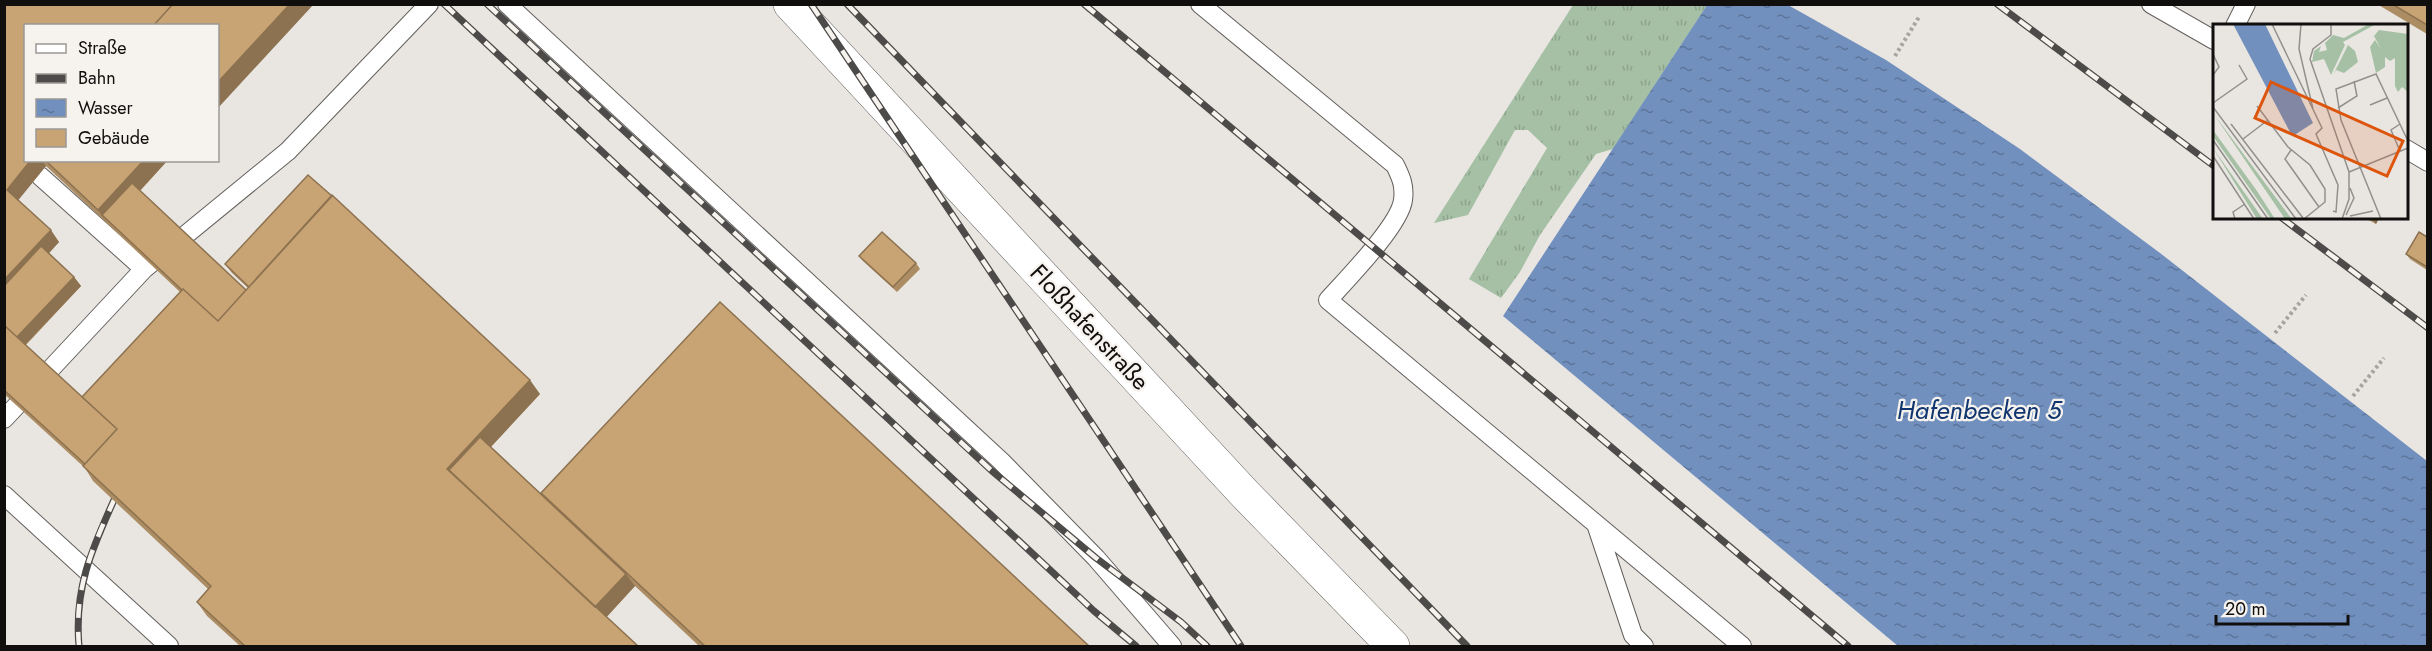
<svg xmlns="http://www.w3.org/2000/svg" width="2432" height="651" font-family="Jost,sans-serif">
<defs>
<pattern id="grass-tufts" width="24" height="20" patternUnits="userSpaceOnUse" patternTransform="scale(1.5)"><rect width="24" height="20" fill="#a5c0a4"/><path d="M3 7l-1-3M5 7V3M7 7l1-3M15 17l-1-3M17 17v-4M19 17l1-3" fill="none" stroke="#8da48c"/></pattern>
<pattern id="water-ripples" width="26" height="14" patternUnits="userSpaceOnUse" patternTransform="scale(1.5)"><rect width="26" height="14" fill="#7290be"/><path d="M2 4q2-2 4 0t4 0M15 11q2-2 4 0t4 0" fill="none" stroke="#5c7499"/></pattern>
</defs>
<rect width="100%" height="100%" fill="#e9e6e2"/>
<!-- grass -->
<path fill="url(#grass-tufts)" d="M1573 5H1707L1613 149 1596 154 1540 235 1520 272 1501 298 1469 279 1547 148 1528 130H1515L1468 215 1434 223Z"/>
<!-- water -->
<path fill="url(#water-ripples)" d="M1707 5H1788L1886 60 2020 149 2160 253 2427 461V646H1898L1503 316Z"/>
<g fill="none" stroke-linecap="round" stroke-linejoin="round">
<!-- lane casing -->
<g stroke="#625f5c" stroke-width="20">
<path id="lane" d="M507 4 1001 461 1096 558 1172 646
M1200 4 1395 165C1401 177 1405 186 1403 200 1400 225 1346 280 1328 300L1742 646
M2151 4 2214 40
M2235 26 2246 4
M2406 149 2428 162
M40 176 144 269
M4 419 144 269 288 151 429 4
M4 495 169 646
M1596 524 1633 635 1644 646"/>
</g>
<!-- street casing -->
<g stroke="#625f5c" stroke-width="34">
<path id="street" d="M790 4 1245 494 1393 646"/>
</g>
<!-- path -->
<path stroke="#a6a3a0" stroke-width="4" stroke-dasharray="3 3" stroke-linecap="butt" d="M1895 56 1919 17
M2275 333 2306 295
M2353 396 2384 358"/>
<!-- lane -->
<use href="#lane" stroke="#fff" stroke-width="18"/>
<!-- street -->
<use href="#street" stroke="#fff" stroke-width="33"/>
<!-- rail casing -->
<g stroke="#4d4b49" stroke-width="7">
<path id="rail" d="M444 4 1094 611 1136 646
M487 4 992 471 1096 558 1181 622 1207 646
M811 4 1241 646
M847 4 1467 646
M1084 4 1848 646
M1997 4 2214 166
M2282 218 2428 328
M79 646C74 589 91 551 114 500"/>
</g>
<!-- rail -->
<use href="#rail" stroke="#f6f3ef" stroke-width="4.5" stroke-dasharray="14" stroke-linecap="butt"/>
</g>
<!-- wall -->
<path fill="#ac8c63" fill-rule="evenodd" d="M4 4 218 26 26 160H168L140 191 246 290 248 288 232 273 225 264 540 394 491 447 542 495 1089 646H699L635 586 606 617 638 646H240L207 616 197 602 208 589 93 481 85 468 4 394ZM46 166 180 292 83 398 26 345 81 286 74 277 49 253 59 242 18 200Z
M2377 4H2427V34Z
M2365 218H2379L2376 224Z
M2427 237V270L2410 259 2406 254Z
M859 256 916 263 920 269 897 292 863 261Z"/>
<!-- shaded-wall -->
<path fill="#8c7250" d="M290 4H314L218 108V82Z
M31 160H42L46 166 16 203 7 190Z
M144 160H168L110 223 102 215 108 225 98 210Z
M2371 218H2379L2376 224Z
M51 230 59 242 4 303V280Z
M74 277 81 286 23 347 16 338Z
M530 380 540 394 459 481 447 469Z
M626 574 635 586 604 620 595 608Z"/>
<!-- building -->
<path fill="#c8a373" stroke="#8c7250" stroke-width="1.5" d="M4 4H173L153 26H26V160H31L7 190 51 230 4 280Z
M173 4H290L218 82V26H153Z
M2392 4H2427V25Z
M45 160H144L98 210Z
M308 175 332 196 249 287 225 264Z
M132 183 246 290 218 321 183 289 182 290 102 215Z
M332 195 530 380 447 469 638 646H245L197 602 211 586 83 466 117 429 82 397 183 289 218 321Z
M882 232 916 263 893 287 859 256Z
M2419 232 2427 237V267L2406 254Z
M41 246 74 277 17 337 4 325V286Z
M720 302 1089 646H705L541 493Z
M4 325 117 429 85 464 4 390Z
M480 437 626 574 595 607 449 470Z"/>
<g text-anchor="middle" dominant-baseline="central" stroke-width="4.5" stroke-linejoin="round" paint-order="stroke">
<!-- street labels -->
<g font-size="24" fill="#100f0e" stroke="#f6f3ef">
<text transform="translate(1090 327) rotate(47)">Floßhafenstraße</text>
</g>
<!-- water labels -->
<g font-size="26" font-style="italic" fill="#11366f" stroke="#f6f3ef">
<text x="1979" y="410">Hafenbecken 5</text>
</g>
</g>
<!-- overview -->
<g transform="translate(2213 24)">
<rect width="195" height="195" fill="#e9e6e2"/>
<path d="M156 0H163L130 18 132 21 118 51 111 35 99 38 101 27 108 22 106 28 114 26 112 19 120 11 131 14ZM166 6 195 10V68L189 63 185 68 182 62V34L177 37 172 33V43L163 49 157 23 162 16 168 25 161 12ZM135 21 142 27 145 38 131 49 123 46 120 51ZM0 124 50 195H44Z" fill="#a5c0a4"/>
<path d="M0 89 78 194 77 195H72ZM0 106 44 167 62 195H58L0 112Z" fill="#a5c0a4"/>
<path d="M20 0H52L100 99 80 112 77 108Z" fill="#7290be"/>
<path fill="none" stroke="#92908d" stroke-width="1.5" d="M59 0 109 104 103 110 125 161 123 188 120 187M88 0 86 25 100 85M118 0V11L100 25 97 35 136 148V175L129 195M0 30 6 43 0 51M0 79 34 55 26 41M157 81 174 74M44 82 75 123 97 141 112 165V178L91 195M0 83 83 195M125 84 144 72 141 57M18 100 90 194M30 115 55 96M0 116 55 195M78 126 72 135 106 183M187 127 178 106 187 100M0 132 41 195M136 148 195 124M133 191 141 174 137 164M137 192 160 187M22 195 20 188 32 180M168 195 128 96 123 65 163 50 195 117"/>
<path fill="#dd550c" fill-opacity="0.15" stroke="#dd550c" stroke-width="3" d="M58 58 190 117 174 152 42 94Z"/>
<rect width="195" height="195" fill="none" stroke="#100f0e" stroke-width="3"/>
</g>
<!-- border -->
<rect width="2432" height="651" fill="none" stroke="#100f0e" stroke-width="12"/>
<!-- legend -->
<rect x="24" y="24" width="195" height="138" fill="#f6f3ef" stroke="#9a9895" stroke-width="1.5"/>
<rect x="36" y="44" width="30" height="9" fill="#ffffff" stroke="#9a9895" stroke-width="1.5"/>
<text x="78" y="54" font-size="18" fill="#100f0e">Straße</text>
<rect x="36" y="74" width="30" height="9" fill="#4d4b49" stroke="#9a9895" stroke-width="1.5"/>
<text x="78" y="84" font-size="18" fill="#100f0e">Bahn</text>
<rect x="36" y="99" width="30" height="18" fill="url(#water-ripples)" stroke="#9a9895" stroke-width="1.5"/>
<text x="78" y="114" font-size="18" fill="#100f0e">Wasser</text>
<rect x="36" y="129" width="30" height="18" fill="#c8a373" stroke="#9a9895" stroke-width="1.5"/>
<text x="78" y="144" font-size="18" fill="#100f0e">Gebäude</text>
<!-- scale -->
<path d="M2216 615v9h132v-9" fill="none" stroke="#100f0e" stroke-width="3"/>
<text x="2225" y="615" font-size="18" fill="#100f0e" stroke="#f6f3ef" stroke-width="4.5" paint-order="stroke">20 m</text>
</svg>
